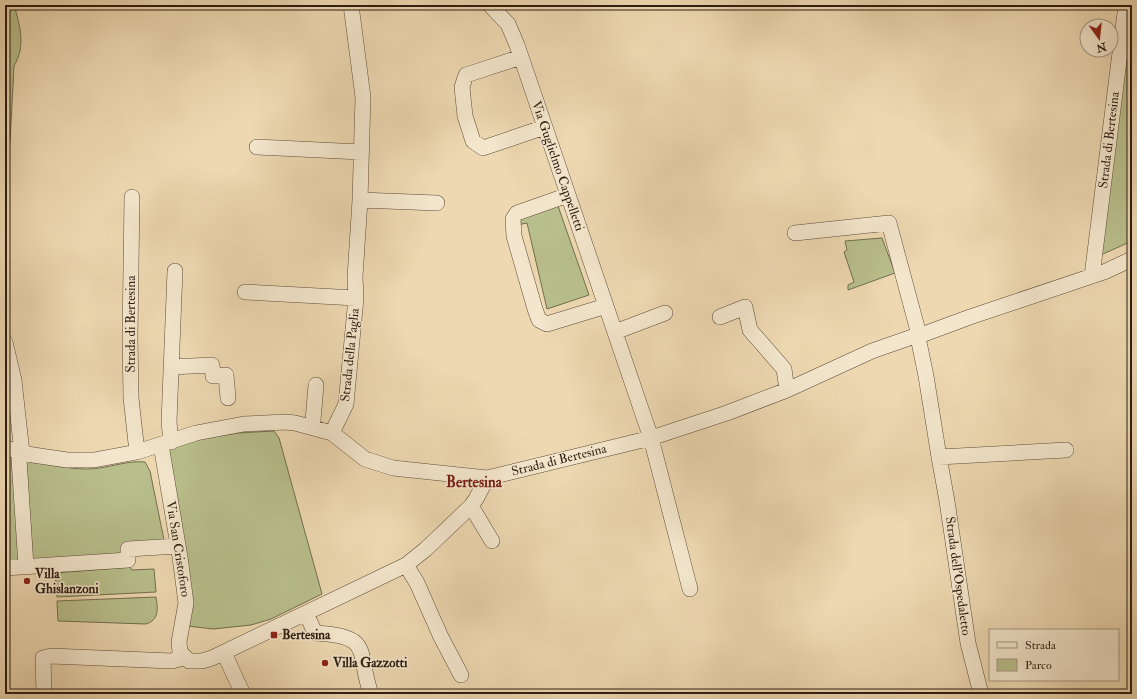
<svg xmlns="http://www.w3.org/2000/svg" width="1137" height="699" font-family="'IM FELL Double Pica',serif">
<rect width="100%" height="100%" fill="#edd8b1"/>
<filter id="stains"><feTurbulence type="fractalNoise" baseFrequency=".005" numOctaves="4"/><feColorMatrix values="0 0 0 0 .2 0 0 0 0 .09 0 0 0 0 .02 0 0 0 .5 -.17"/></filter>
<radialGradient id="worn" r=".72"><stop offset=".6" stop-color="#630" stop-opacity="0"/><stop offset="1" stop-color="#630" stop-opacity=".3"/></radialGradient>
<!-- green -->
<path fill="#b8bf8c" stroke="#726e4e" d="M5 5H14C20 26 26 46 14 66L10 142H5Z
M1132 12V241L1094 258Z
M557 203 589 295 547 309 527 223 517 225V220Z
M882 238 895 273 848 290V285L854 282 844 252 847 250 845 241Z
M274 431 279 438 322 594 271 619 251 625 213 629 188 626 162 454 171 446 194 440 238 433Z
M5 456 18 458 26 556 5 566Z
M26 460C46 464 67 469 87 469 107 469 126 460 145 462L150 471 165 545 127 555 33 564Z
M130 567 132 570 154 569 156 592 57 597 55 573Z
M156 597C158 609 159 620 146 624L58 621 57 601Z"/>
<g fill="none" stroke-linecap="round" stroke-linejoin="round">
<!-- minor casing -->
<g stroke="#5d4b38" stroke-width="16">
<path id="minor" d="M490 5 508 24 517 45 651 438 690 589
M521 57 466 75 462 87 465 116 473 141 483 148 545 127
M257 147 361 152
M568 195 517 213 513 219 514 236 535 309 539 320 547 324 606 306
M132 197 130 337 131 398 137 452
M360 200 437 203
M795 233 889 223 918 331
M1092 276 1126 5
M245 292 356 298
M720 317 745 307 750 330 784 369 787 390
M615 332 665 313
M924 334 970 317 1104 272 1132 259
M5 342 14 380 22 453
M919 342 926 376 939 457 947 501 968 643 981 694
M171 367 212 365 213 376 226 375 228 398
M310 427 313 421 316 385
M332 433 346 404 356 298 355 277 360 200 363 97 351 5
M171 442 169 422 175 271
M161 445 180 557 186 603 179 642 180 652 189 661H202L212 658 406 565 426 549 471 506 476 499 487 478
M5 448 33 455 67 460H94L137 452 196 433 244 424 286 422 295 423 332 433 365 459 393 468 487 478 651 438 727 413 787 390 872 351 912 337
M22 453 19 459 26 566
M939 457 1066 450
M471 506 492 541
M406 565 417 583 441 637 461 675
M5 568 128 560V549L178 546
M306 613 315 633C374 636 356 651 371 694
M224 653 243 694
M44 694 43 658 51 656 172 661 185 657"/>
</g>
<!-- minor -->
<use href="#minor" stroke="#f3e6cc" stroke-width="15"/>
</g>
<!-- markers -->
<g fill="#8f2418" stroke="#f3e6cc" stroke-width="1.5">
<circle cx="27" cy="581" r="4"/>
<rect x="270" y="631" width="8" height="8" rx="2"/>
<circle cx="325" cy="663" r="4"/>
</g>
<g text-anchor="middle" dominant-baseline="central" stroke-width="3" stroke-linejoin="round" paint-order="stroke">
<!-- street labels -->
<g font-size="13" fill="#2d1c10" stroke="#f3e6cc">
<text transform="translate(1109 140) rotate(-83)">Strada di Bertesina</text>
<text transform="translate(558 166) rotate(71)">Via Guglielmo Cappelletti</text>
<text transform="translate(131 324) rotate(-90)">Strada di Bertesina</text>
<text transform="translate(350 355) rotate(-84)">Strada della Paglia</text>
<text transform="translate(559 460) rotate(-14)">Strada di Bertesina</text>
<text transform="translate(178 549) rotate(81)">Via San Cristoforo</text>
<text transform="translate(958 576) rotate(82)">Strada dell'Ospedaletto</text>
</g>
<!-- poi labels -->
<g font-size="13" font-weight="bold" fill="#2d1c10" stroke="#f3e6cc" text-anchor="start">
<text x="35" y="574">Villa<tspan x="35" dy="15">Ghislanzoni</tspan></text>
<text x="282" y="635">Bertesina</text>
<text x="333" y="663">Villa Gazzotti</text>
</g>
<!-- quarter labels -->
<g font-size="15" font-weight="bold" fill="#7a1f14" stroke="#f3e6cc">
<text x="474" y="482">Bertesina</text>
</g>
</g>
<!-- margin -->
<rect width="1137" height="699" fill="none" stroke="#edd8b1" stroke-width="20"/>
<rect x="6" y="6" width="1125" height="687" fill="none" stroke="#2d1c10" stroke-width="2"/>
<rect x="10" y="10" width="1117" height="679" fill="none" stroke="#2d1c10"/>
<!-- legend -->
<rect x="989" y="629" width="130" height="52" fill="#f3e6cc" stroke="#a49581"/>
<rect x="997" y="642" width="20" height="6" fill="#f3e6cc" stroke="#a49581"/>
<text x="1025" y="649" font-size="12" fill="#2d1c10">Strada</text>
<rect x="997" y="659" width="20" height="12" fill="#b8bf8c" stroke="#a49581"/>
<text x="1025" y="669" font-size="12" fill="#2d1c10">Parco</text>
<!-- north arrow -->
<g transform="translate(1099 38) rotate(165)"><circle r="19" fill="#f3e6cc" stroke="#a49581"/>
<path d="M0-3L7 15L0 10L-7 15Z" fill="#8f2418"/>
<text y="-6" font-size="11" font-weight="bold" text-anchor="middle" fill="#2d1c10">N</text>
</g>
<rect width="100%" height="100%" filter="url(#stains)"/>
<rect width="100%" height="100%" fill="url(#worn)"/>
</svg>
